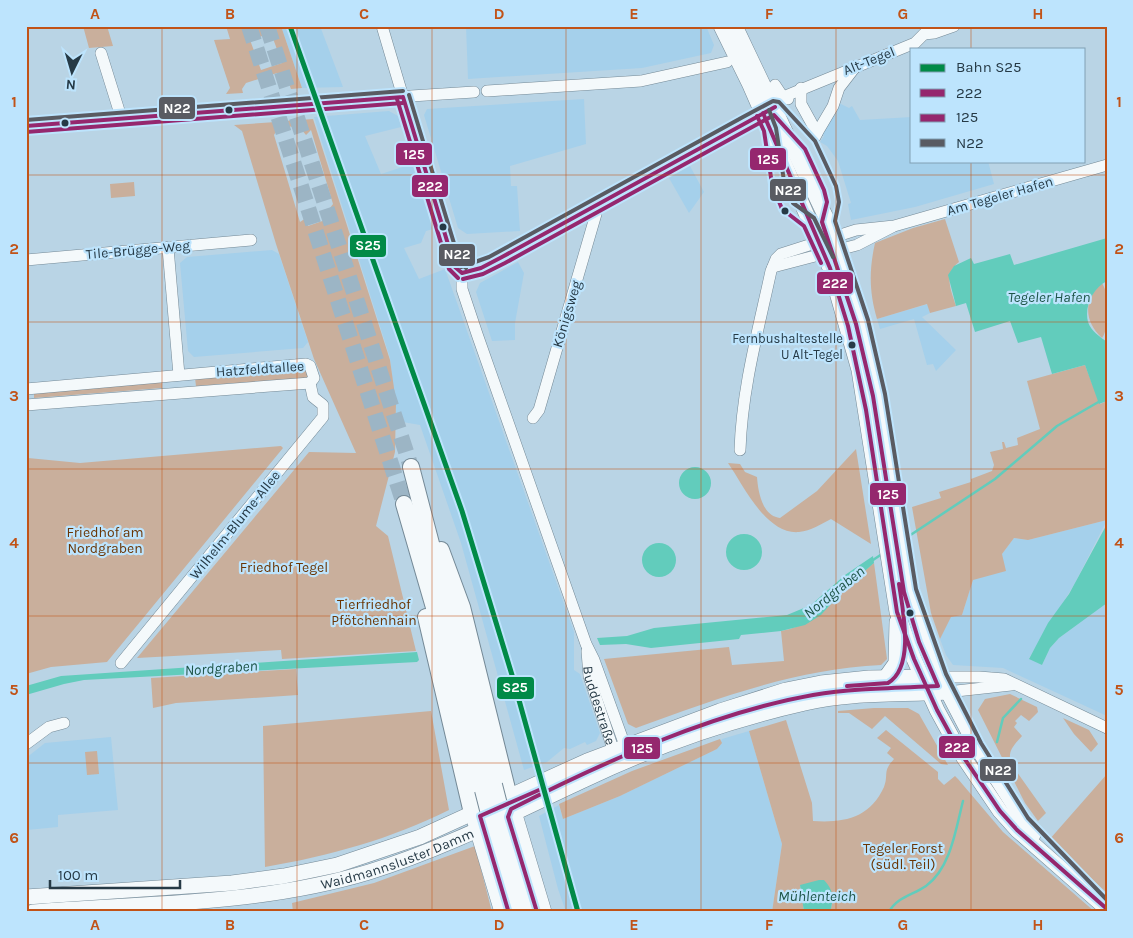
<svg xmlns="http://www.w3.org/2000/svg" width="1133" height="938" font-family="Karla,sans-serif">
<rect width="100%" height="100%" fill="#b9d4e5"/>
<!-- built -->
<path fill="#a5d0eb" d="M281 26H320L343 87 302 88Z
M466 26H706L714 45 711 53 642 68 468 79Z
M584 99 586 144 510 166 511 186H517L520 231 467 234 458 228 424 115 427 109Z
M839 103 849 108 852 106 860 120 912 117V161H988L994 184 915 207 851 220 848 204 851 203 838 161 827 146 820 142 824 136 821 131Z
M389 111 398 116 401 127 365 136 381 174 412 164 433 229 426 231 421 243 404 248 419 279 445 269 574 632V670L580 674 600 733 596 741 587 745 585 742 570 749 564 748 547 762 524 770 461 543 420 425 397 421 390 358 314 117Z
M690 166 704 192 689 213 669 178Z
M272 250 279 254 308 342 303 348 194 357 188 351 180 263 187 257Z
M518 262 524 273 515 323V340L492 341 476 292 480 283Z
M928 304 930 313 922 317 956 350 936 371 933 364 927 365 914 319 880 329 877 319Z
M1107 520 1075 583 1029 658 1042 665 1050 648 1059 638 1107 603V716L1003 668 953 665 946 655 940 639 947 622 951 617 962 615 973 580 1002 554 1014 538 1028 540Z
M749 731 782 844 772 912H566L558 889 539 816 559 805 563 819 620 796 717 749 722 739Z
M111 737 118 810 58 815V827L27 830 26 758 45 743Z"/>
<!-- green -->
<path fill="#c9af9c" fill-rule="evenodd" d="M83 26H107L113 46 89 48Z
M226 26H281L302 88 291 89 287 78 277 73 246 83 242 89 243 93 226 94 230 88 214 40 230 39ZM271 33 282 63 261 70 250 40Z
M313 119 390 360 396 402 395 452 376 526 388 536 416 651 282 659 281 650 137 658 309 452 356 453 314 359 276 244 242 131 234 125 276 122 278 128 274 135 300 222 306 218 308 226 331 218 330 208 333 204 311 130 306 135 301 129 288 126 285 121Z
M134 182 135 196 111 198 110 184Z
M945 219 959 262C943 274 951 290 956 306L930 313 927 304 877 319C869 292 869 270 875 243L913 228Z
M1102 283C1110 296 1110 326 1102 338 1084 322 1083 299 1102 283Z
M1085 365 1100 404 1107 401V520L1028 540 1014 538 1002 554 1006 571 973 580 962 615 951 617 940 639 931 613 912 507 941 498 939 492 971 482V479L992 471 994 465 990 452 1003 449 1002 442H1004L1006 448 1018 445 1017 438 1040 429 1027 381Z
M308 369 309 378 196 386 195 378Z
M162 381V388L34 398V391Z
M281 446 283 448 107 662 51 667 26 674 28 458 80 463Z
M856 449 871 544 831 519C821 524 811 531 799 532 766 535 744 486 728 463L740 464 745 472 757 477C758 491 762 516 780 518L817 491Z
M897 555 907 604 927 662H920L907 626 894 557Z
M874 563 887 659 881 665C795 669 716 699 636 728L628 724 604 659 729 647 732 665 784 661 781 631C826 623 840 589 874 563Z
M296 669 298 695 176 703 153 708 151 678Z
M1010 694 1037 707 1038 712 1029 721 1021 715 1015 721 1017 723 1014 727 1022 736C1014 745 1006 752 1012 765L1046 813 1038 821 1025 803 978 710 985 699Z
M874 708H908L919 714 948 765 941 764 885 716 872 729 849 713H838V711Z
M431 711 449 810C391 839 329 856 265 867L263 726Z
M1063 718 1089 730 1098 744 1091 752 1074 734Z
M786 720 812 803 813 821C844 823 870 818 884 787 889 774 882 772 894 759L887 753 891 748 877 738 886 730 938 772V779L944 785 955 776 958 779 1003 832 1095 912H830L833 900 800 885 804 912H772L782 844 749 731Z
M720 739 722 743 717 749 620 796 563 819 559 804 632 771Z
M97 751 99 774 87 775 85 752Z
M1107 774V893L1049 840Z
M475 846 492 912H301L298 909 293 912 292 903 374 883Z"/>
<!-- water -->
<path fill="#62ccbc" d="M1107 238V281C1093 288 1084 306 1088 322 1091 331 1100 337 1107 342V401L1099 404 1085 365 1052 374 1041 337 1018 343 1010 321 975 332 966 303 956 306 948 275 954 266 971 258 974 264 1010 254 1014 265Z
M679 483a16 16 0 1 1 32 0a16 16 0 1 1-32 0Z
M1107 524V603L1059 638 1050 648 1042 665 1029 659 1048 623 1069 594Z
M726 552a18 18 0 1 1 36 0a18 18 0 1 1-36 0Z
M642 560a17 17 0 1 1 34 0a17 17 0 1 1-34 0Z
M873 556 874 563 845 588 821 615 805 625 781 631 741 635 739 639 651 648 626 644 600 645 597 638 627 636 654 628 787 615 811 605 845 575Z
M417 652 419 660 417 662 84 680 64 684 26 695V686L61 676Z
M819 880H824C834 891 834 898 830 912H804L800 885Z"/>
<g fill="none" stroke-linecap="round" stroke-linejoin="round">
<!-- stream -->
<path stroke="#62ccbc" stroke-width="2.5" d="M906 538 995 479 1057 426 1107 397
M873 560 882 554
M997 742 1003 718 1021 699
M889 912C897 897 913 895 926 886 951 868 956 828 963 801"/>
<!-- highway-tunnel -->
<path stroke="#9cb5c5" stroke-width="16" stroke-dasharray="16 8" stroke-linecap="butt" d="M249 26 404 504
M267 26 411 467"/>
<!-- minor casing -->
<g stroke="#748996" stroke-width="12">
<g id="minor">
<path d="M382 26 403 97"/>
<path d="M924 34 934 33 954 26"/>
<path d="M101 53 121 117"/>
<path d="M775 85 783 97 788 99"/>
<path d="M801 88V104L817 133 815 137"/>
<path d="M487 91 641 81 727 62"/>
<path d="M411 96 474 92"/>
<path d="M783 97 915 43 924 34"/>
<path d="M817 133 833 106 839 88 856 66"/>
<path d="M168 248 179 375"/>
<path d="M26 260 251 240"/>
<path d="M773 267 857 245 892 227"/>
<path d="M462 273V289L477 334 586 644 594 660 628 754"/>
<path d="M26 389 306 364 310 366 314 378 310 383"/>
<path d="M26 405 310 383"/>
<path d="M533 418 539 410 596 214 593 208"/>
<path d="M740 450C742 389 758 331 771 271L776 259 781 254 856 230 894 226 1107 165"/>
<path id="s1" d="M587 651 589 676 616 758"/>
<path d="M121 663 323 417V405L313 397 310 383"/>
<path d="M940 677H979L1004 679 1107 728"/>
<path d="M947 692 1011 685"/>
<path d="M26 744 49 727 64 723"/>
</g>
</g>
<!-- major casing -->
<g stroke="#748996" stroke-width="16">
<g id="major">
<path d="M721 26 750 85 830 268 859 370 897 612 914 659 937 710 960 752 1000 811 1017 830 1107 909"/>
<path d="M735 26 831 228 860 313 879 395 905 565 925 640 940 677 976 746 1033 835"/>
<path d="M26 126 403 97 455 267 462 273C483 271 521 246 541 235 618 194 693 149 771 109"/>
<path d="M886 677 896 663 897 622"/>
<path d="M512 805 544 912"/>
<path d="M475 822 502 912"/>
<path d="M26 897 232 883 284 876 337 865 420 837 587 761 720 711 786 690 821 683 869 678 940 677"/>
<path id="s2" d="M33 912C145 903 260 905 369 872 444 849 513 813 584 780 653 747 730 720 805 703 851 692 900 695 947 692"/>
</g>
</g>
<!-- highway casing -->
<g stroke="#748996" stroke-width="18">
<path id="highway" d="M411 467 494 785
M404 504 442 635 483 790
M441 550 462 607 509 797
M426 617 472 813
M507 836 527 912
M496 841 515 912"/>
</g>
<!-- minor -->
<use href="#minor" stroke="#f4f9fb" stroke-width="11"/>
<!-- major -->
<use href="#major" stroke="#f4f9fb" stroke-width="15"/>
<!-- highway -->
<use href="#highway" stroke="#f4f9fb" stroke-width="16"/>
<!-- highway-bridge casing -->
<g stroke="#748996" stroke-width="18" stroke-linecap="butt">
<path id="highway-bridge" d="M494 785 507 836
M483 790 496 841"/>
</g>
<!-- highway-bridge -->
<use href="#highway-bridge" stroke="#f4f9fb" stroke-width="16"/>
<!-- bus-1 casing -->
<g stroke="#bde4fd" stroke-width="8">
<path id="bus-1" d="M403 97 455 267 462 273
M763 113 830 268 848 326 866 410 897 612 914 659 937 710 960 752 1000 811 1017 830 1107 909
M26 126 403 97
M462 273 481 268 502 257 775 107"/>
</g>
<!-- bus-2 casing -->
<g stroke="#bde4fd" stroke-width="8">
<path id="bus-2" d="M397 99 449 269 458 278
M757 116 764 131 772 184 782 209 804 226 821 263
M26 132 403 103
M463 279 483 274 505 263 774 115 805 149 824 190 827 202 822 222 856 324 873 396 904 592 919 642 938 686C896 688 854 688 813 695 711 713 602 763 511 809L508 817 537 912
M847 686 888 683C915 667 903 611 899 584
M508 910 480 816 539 790"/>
</g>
<!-- bus-3 casing -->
<g stroke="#bde4fd" stroke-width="8">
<path id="bus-3" d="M409 95 460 263 466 268
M769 110 776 128 784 181 793 203 814 218 833 257
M26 120 403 91
M461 267 489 257 743 117 773 101 779 102 815 141 836 186 839 202 835 221 868 320 885 394 916 589 946 674 981 743 1028 818 1107 900"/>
</g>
<!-- bus-1 -->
<use href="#bus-1" stroke="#95276e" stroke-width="4"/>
<!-- bus-2 -->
<use href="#bus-2" stroke="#95276e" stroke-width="4"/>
<!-- bus-3 -->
<use href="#bus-3" stroke="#595b62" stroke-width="4"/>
<!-- rail-1 casing -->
<g stroke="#bde4fd" stroke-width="9">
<path id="rail-1" d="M290 26 462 511 512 675 578 912"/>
</g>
<!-- rail-1 -->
<use href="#rail-1" stroke="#018a47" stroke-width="5"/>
</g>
<!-- grid -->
<path fill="none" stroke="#c15318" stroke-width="1" stroke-opacity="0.55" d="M162 26V912M297 26V912M432 26V912M566 26V912M701 26V912M836 26V912M971 26V49M971 161V912M26 175H1107M26 322H1107M26 469H1107M26 616H1107M26 763H1107"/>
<!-- markers -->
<g fill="#263a46" stroke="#bde4fd" stroke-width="2">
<circle cx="229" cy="110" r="4.5"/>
<circle cx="65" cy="123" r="4.5"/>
<circle cx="785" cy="211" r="4.5"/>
<circle cx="443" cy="227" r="4.5"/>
<circle cx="852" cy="345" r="4.5"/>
<circle cx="910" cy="613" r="4.5"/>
</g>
<g text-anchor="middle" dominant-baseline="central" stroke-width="4.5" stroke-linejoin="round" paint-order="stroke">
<!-- bus labels -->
<g font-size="13" fill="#263a46" stroke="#bde4fd" text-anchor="end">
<text x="843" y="338">Fernbushaltestelle<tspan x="843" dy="16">U Alt-Tegel</tspan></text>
</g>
<!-- street labels -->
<g font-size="14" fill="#263a46" stroke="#bde4fd">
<text transform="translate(869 61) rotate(-22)">Alt-Tegel</text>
<text transform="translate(1000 196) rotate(-16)">Am Tegeler Hafen</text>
<text transform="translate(138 250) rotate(-5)">Tile-Brügge-Weg</text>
<text transform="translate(567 314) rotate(-73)">Königsweg</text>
<text transform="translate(260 369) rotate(-4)">Hatzfeldtallee</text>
<text transform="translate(235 525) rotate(-51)">Wilhelm-Blume-Allee</text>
<text stroke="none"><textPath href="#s1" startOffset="56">Buddestraße</textPath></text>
<text stroke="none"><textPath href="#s2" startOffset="370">Waidmannsluster Damm</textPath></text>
</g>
<!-- park labels -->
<g font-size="14" fill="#6a3504" stroke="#bde4fd">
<text x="105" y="532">Friedhof am<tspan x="105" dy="16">Nordgraben</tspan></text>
<text x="284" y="567">Friedhof Tegel</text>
<text x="374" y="604">Tierfriedhof<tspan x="374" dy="16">Pfötchenhain</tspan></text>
<text x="903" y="848">Tegeler Forst<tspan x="903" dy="16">(südl. Teil)</tspan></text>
</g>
<!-- water labels -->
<g font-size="15" font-style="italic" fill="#1e5548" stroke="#bde4fd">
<text x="1049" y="297">Tegeler Hafen</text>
<text transform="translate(834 592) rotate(-39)">Nordgraben</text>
<text transform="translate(221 668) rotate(-4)">Nordgraben</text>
<text x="817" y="896">Mühlenteich</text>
</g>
</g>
<g stroke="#bde4fd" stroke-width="2">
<rect x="158" y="96" width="38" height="24" rx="5" fill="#595b62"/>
<rect x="395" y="142" width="38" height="24" rx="5" fill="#95276e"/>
<rect x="749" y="147" width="38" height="24" rx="5" fill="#95276e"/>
<rect x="411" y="174" width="38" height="24" rx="5" fill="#95276e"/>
<rect x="769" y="178" width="38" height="24" rx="5" fill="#595b62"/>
<rect x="349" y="234" width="38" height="24" rx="5" fill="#018a47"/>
<rect x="438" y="243" width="38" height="24" rx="5" fill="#595b62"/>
<rect x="816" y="271" width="38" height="24" rx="5" fill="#95276e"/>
<rect x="869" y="482" width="38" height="24" rx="5" fill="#95276e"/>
<rect x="496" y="676" width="39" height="24" rx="5" fill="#018a47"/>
<rect x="938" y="735" width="38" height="24" rx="5" fill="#95276e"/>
<rect x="623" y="736" width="38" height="24" rx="5" fill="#95276e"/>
<rect x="979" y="758" width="38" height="24" rx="5" fill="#595b62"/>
</g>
<g font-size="14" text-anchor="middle" font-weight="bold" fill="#fff">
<text x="177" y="113">N22</text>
<text x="414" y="159">125</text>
<text x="768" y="164">125</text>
<text x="430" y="191">222</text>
<text x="788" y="195">N22</text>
<text x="368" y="250">S25</text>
<text x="457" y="259">N22</text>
<text x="835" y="288">222</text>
<text x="888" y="499">125</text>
<text x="515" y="692">S25</text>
<text x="957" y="752">222</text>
<text x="642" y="753">125</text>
<text x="998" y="775">N22</text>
</g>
<!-- border -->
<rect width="1133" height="938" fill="none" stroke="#bde4fd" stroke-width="55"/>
<!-- legend -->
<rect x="910" y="48" width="175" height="115" fill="#bde4fd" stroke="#81a0b4"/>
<rect x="920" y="64" width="25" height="8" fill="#018a47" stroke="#81a0b4"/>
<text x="956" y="72" font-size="15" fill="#263a46">Bahn S25</text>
<rect x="920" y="89" width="25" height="8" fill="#95276e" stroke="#81a0b4"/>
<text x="956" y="98" font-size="15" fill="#263a46">222</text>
<rect x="920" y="114" width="25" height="8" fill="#95276e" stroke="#81a0b4"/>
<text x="956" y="122" font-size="15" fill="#263a46">125</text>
<rect x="920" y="139" width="25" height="8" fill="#595b62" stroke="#81a0b4"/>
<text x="956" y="148" font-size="15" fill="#263a46">N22</text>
<!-- north arrow -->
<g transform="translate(72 72) rotate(185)" stroke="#bde4fd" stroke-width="4" paint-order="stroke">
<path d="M0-4L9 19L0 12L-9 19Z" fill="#263a46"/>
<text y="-8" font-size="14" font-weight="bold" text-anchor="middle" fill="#263a46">N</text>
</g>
<!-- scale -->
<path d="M50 880v8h130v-8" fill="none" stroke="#263a46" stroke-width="2.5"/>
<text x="58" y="880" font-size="15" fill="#263a46" stroke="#bde4fd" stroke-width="4" paint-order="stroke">100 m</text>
<rect x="28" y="28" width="1078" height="882" fill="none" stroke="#c15318" stroke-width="2"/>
<g font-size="16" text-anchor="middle" font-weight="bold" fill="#c15318">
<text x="95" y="19">A</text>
<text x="230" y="19">B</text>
<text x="364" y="19">C</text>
<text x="499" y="19">D</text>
<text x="634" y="19">E</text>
<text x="769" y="19">F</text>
<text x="903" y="19">G</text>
<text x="1038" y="19">H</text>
<text x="14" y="107">1</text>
<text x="1119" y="107">1</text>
<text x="14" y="254">2</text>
<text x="1119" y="254">2</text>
<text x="14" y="401">3</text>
<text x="1119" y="401">3</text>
<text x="14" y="548">4</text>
<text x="1119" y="548">4</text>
<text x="14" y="695">5</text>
<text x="1119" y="695">5</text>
<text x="14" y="843">6</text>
<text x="1119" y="843">6</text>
<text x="95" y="930">A</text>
<text x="230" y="930">B</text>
<text x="364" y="930">C</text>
<text x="499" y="930">D</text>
<text x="634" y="930">E</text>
<text x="769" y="930">F</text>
<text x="903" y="930">G</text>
<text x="1038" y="930">H</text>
</g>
</svg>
